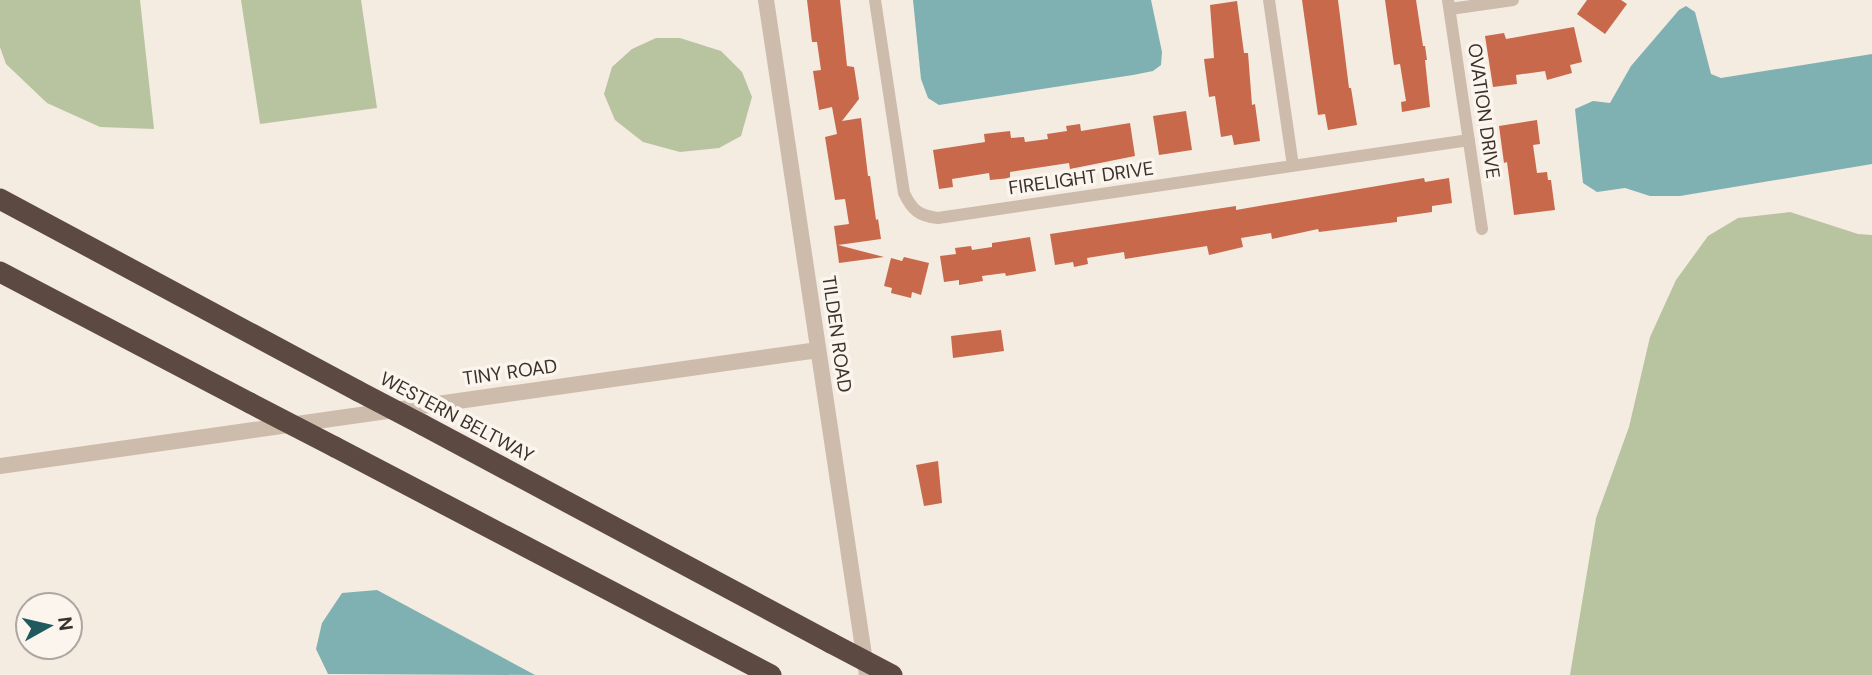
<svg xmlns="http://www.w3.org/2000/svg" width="1872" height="675" font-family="'DM Sans',sans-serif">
<rect width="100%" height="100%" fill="#f4ebe1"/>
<!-- green -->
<path fill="#b8c4a0" d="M0 0H140L154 129 100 127 47 103 6 64 0 47Z
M241 0H361L377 108 260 124Z
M656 38H680L721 51 742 72 752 97 741 136 719 148 680 152 643 142 615 120 604 94 612 67 632 49Z
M1790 212 1858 234 1872 235V675H1570L1596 518 1629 427 1650 337 1676 280 1708 236 1738 218Z"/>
<!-- water -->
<path fill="#7fb0b2" d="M913 0H1151L1162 52 1161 65 1153 71 1133 75 939 105 928 98 921 79Z
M1686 6 1695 12 1711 74 1721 78 1872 54V164L1680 196H1650L1625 188 1597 192 1583 183 1575 109 1593 101 1610 103 1631 66 1679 10Z
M377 590 535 675 328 674 316 649 322 623 342 593Z"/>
<!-- building -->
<path fill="#c8694b" d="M807 0H840L847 66 854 67 859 99 842 121 861 118 868 176H870L876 220 878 219 881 239 838 245 884 257 839 263 834 226 849 224 845 199 835 200 825 137 837 134 832 107 819 110 813 71 821 70 817 42H812Z
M1302 0H1338L1349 88H1351L1357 125 1328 130 1325 114 1318 115Z
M1385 0H1416L1423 46H1425L1427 60H1425L1430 107 1402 112 1401 102 1406 101 1400 64 1394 65Z
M1587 0H1621L1627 4 1605 34 1577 14Z
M1237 1 1244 53H1248L1252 105 1255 104 1260 141 1234 145 1232 135 1221 137 1215 96 1209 97 1204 59 1214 58 1210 5Z
M1574 27 1582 62 1570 65 1572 73 1547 80 1545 71 1516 75 1517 84 1493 87 1485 36 1504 33 1506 39Z
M1186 111 1192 150 1159 155 1153 116Z
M1537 120 1540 144 1533 145 1537 173 1547 172 1548 180H1551L1555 210 1514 215 1507 162 1504 163 1499 126Z
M1130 123 1135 156 1070 169 1069 163 1010 172V178L990 180 989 173 952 179 953 187 939 189 933 150 985 142 984 134 1010 131 1011 138 1024 137 1025 142 1048 139 1047 134 1067 131 1066 126 1080 124 1081 131Z
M1424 178 1425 182 1449 178 1452 203 1432 206V212L1397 217V222L1319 232 1318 229 1272 239 1271 233 1241 238 1243 247 1209 255 1207 246 1125 259 1124 252 1087 258 1088 264 1074 267 1073 262 1055 265 1050 234 1236 206V210Z
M1030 237 1036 271 1006 276 1005 273 982 276 983 281 959 285V280L944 282 940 256 956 254 955 248 971 246 972 250 992 247V243Z
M904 257 929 263 921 295 912 292 911 298 891 293 892 288 884 286 891 258 902 261Z
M1001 330 1004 351 953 358 951 336Z
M938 461 942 503 924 506 916 465Z"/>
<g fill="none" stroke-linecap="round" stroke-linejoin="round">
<!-- minor -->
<path stroke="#cdbbac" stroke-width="12" d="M875 0 904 193C912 210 919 216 938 218L1469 140
M1269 0 1293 166
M1448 0 1482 229
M1450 9 1513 0"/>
<!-- tertiary -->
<path stroke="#cdbbac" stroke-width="16" d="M766 0 867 675
M0 466 818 350"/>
<!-- motorway -->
<path stroke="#5c4a42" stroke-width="21" d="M0 199 358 391
M0 272 250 403
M423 425 831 643
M335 447 771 675"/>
<!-- motorway-bridge -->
<path stroke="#5c4a42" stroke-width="21" d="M358 391 423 425
M250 403 335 447
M831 643 892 675"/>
</g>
<g text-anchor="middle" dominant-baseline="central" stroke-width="7" stroke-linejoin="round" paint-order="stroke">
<!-- street labels -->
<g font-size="19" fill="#3b302b" stroke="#fbf5ee">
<text transform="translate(1484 111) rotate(82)">OVATION DRIVE</text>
<text transform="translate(1081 178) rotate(-8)">FIRELIGHT DRIVE</text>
<text transform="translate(837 334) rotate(82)">TILDEN ROAD</text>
<text transform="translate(510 372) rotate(-8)">TINY ROAD</text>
<text transform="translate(457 417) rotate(28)">WESTERN BELTWAY</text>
</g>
</g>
<!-- north arrow -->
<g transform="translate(49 626) rotate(82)"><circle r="33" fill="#fbf5ee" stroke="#aea6a0" stroke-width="2"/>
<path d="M0-5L12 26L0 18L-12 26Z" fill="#1f5a5e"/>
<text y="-10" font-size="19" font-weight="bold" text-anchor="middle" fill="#3b302b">N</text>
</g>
</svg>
